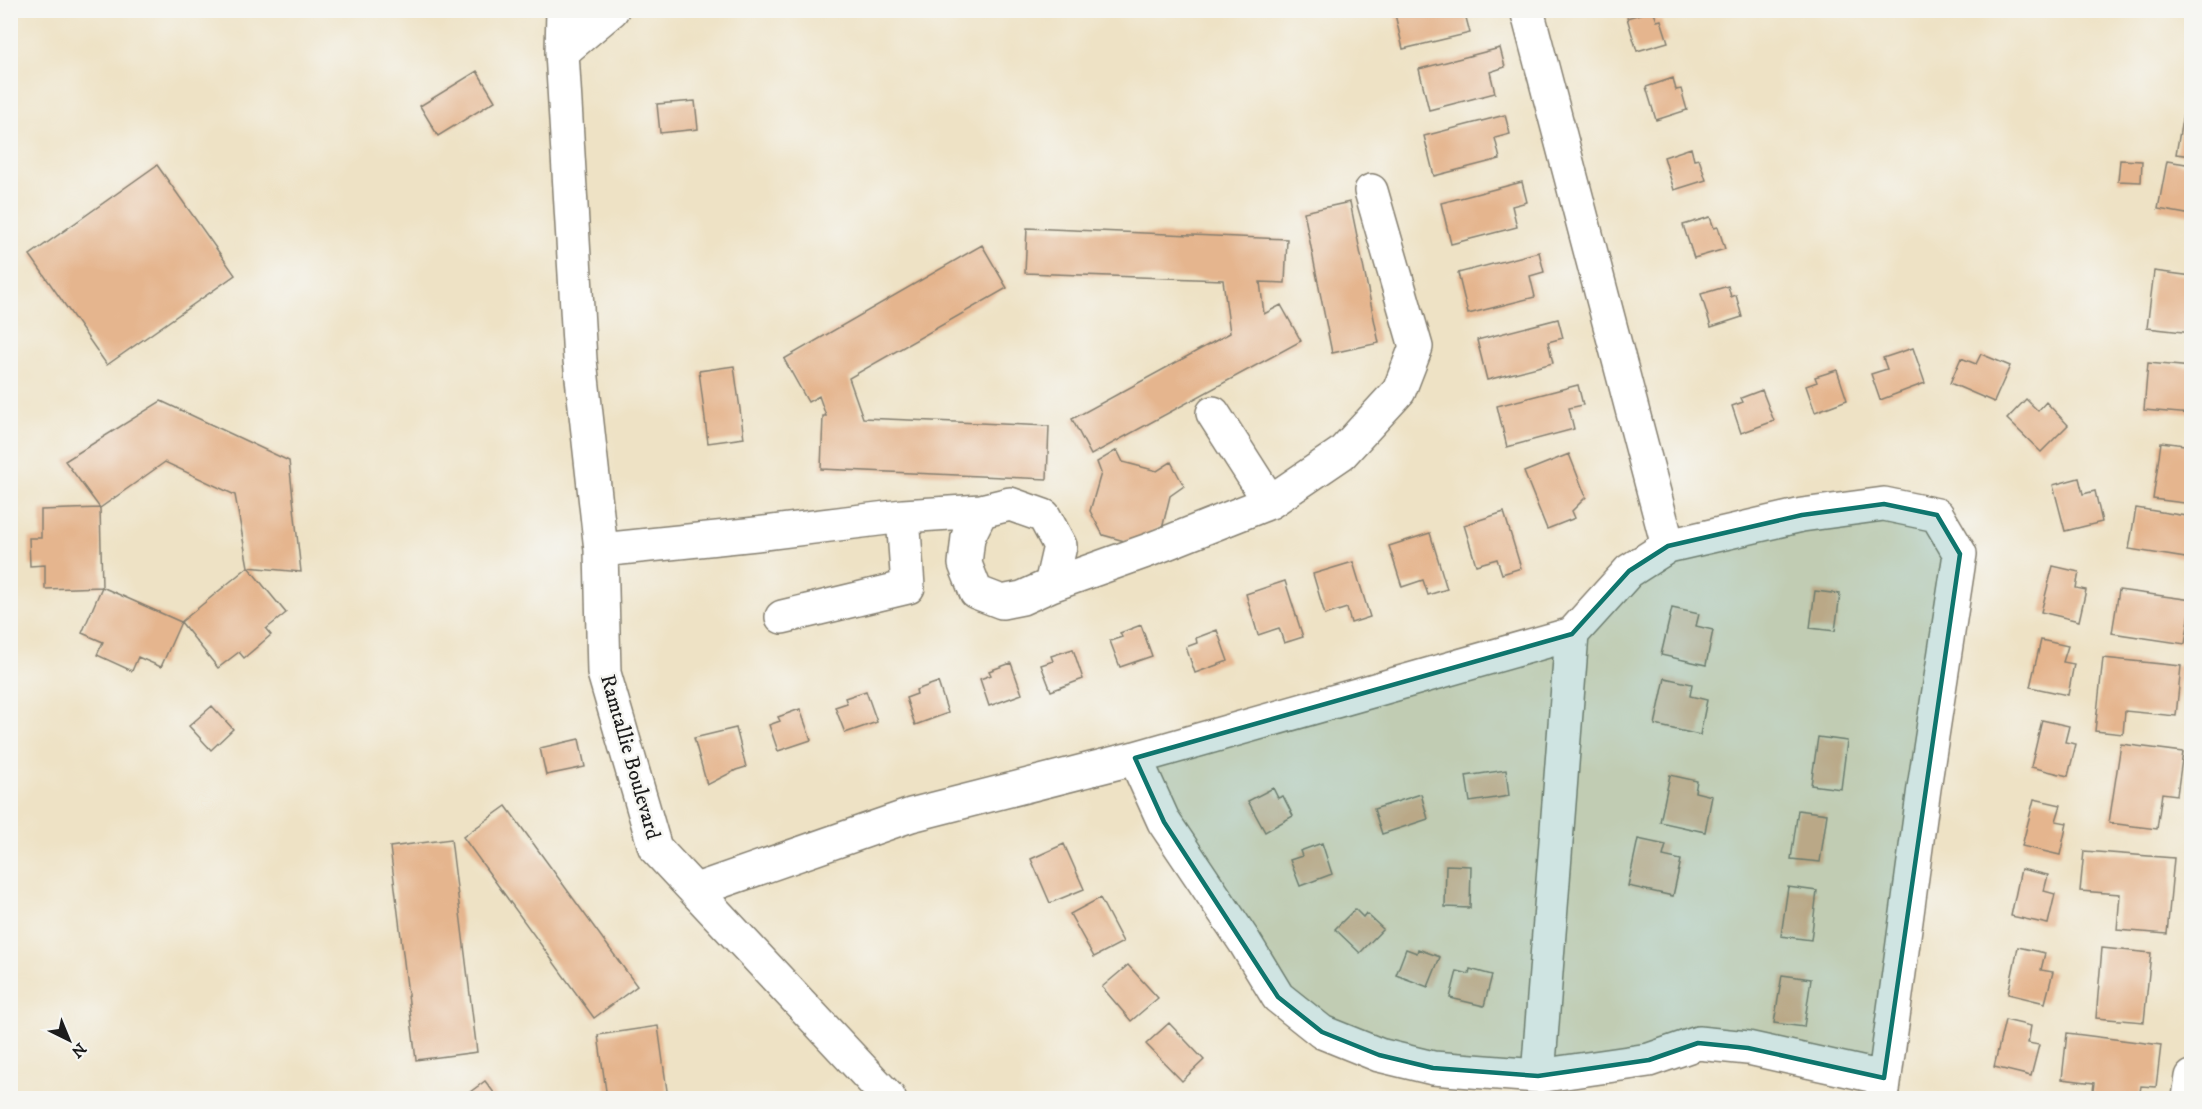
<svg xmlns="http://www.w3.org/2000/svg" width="2202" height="1109" font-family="'IM FELL DW Pica',serif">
<rect width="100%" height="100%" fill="#f6f6f2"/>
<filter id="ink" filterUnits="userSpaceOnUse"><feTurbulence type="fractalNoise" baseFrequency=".0167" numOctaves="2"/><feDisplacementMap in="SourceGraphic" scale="12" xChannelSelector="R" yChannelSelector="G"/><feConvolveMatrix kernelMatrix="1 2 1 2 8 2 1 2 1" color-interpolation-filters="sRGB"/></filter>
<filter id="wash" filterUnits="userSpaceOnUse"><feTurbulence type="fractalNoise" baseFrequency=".008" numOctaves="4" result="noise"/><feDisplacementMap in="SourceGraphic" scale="24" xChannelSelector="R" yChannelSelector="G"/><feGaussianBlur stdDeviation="1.35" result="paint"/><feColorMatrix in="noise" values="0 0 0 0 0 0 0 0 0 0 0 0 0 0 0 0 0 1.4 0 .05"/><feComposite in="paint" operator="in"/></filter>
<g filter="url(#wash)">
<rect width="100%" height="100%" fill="#eee2c5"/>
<g id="blocks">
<!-- building -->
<path fill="#e5b58e" d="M1394 10H1464L1470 33 1403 49Z
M1653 10 1657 21 1661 20 1668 42 1637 51 1627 18Z
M2192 38V55L2187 54Z
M1500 48 1505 67 1490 72 1495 93 1429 110 1419 69Z
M477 71 495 101 438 136 420 106Z
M1673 78 1676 90 1681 89 1687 110 1656 120 1646 87Z
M695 101 698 129 660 133 657 104Z
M2183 114 2192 116V156L2176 154Z
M1505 115 1510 134 1495 138 1500 159 1434 176 1424 136Z
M1691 148 1694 160 1699 159 1706 180 1674 190 1664 157Z
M2120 160 2142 161 2141 182 2118 181Z
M2167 161 2192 165V215L2158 209Z
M157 165 235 275 107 365 30 255Z
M1522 182 1527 202 1512 206 1517 227 1451 244 1441 203Z
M1350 202 1379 343 1332 353 1304 212Z
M1710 217 1714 228 1718 227 1725 249 1694 258 1683 225Z
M1027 228 1287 239 1285 283 1260 282 1264 314 1281 305 1301 341 1091 455 1072 419 1230 333 1223 280 1025 273Z
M982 245 1007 288 849 378 863 418 1049 426 1047 479 821 469 823 416H826L819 396 808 402 784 359Z
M1539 252 1544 272 1530 276 1535 297 1468 314 1458 273Z
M2154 271 2192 276V333L2147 328Z
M1728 286 1731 297 1736 295 1742 317 1711 327 1701 294Z
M1558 319 1563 338 1548 342 1553 363 1487 380 1477 340Z
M1913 348 1925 383 1880 400 1871 374 1887 369 1883 358Z
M1981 354 2010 366 1994 402 1950 383 1961 358 1976 364Z
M2148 363 2192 367V414L2144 410Z
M734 366 744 438 708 443 699 371Z
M1837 370 1847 400 1815 412 1806 386 1817 382 1815 377Z
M1578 385 1583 405 1569 408 1574 429 1507 447 1497 406Z
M1762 390 1774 421 1741 433 1732 406 1743 402 1741 398Z
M2026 399 2038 411 2046 402 2068 425 2041 452 2007 419Z
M161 401 289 461 301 572 248 567 235 495 165 462 100 508 65 461Z
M2161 442 2192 446V504L2153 499Z
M1117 450 1123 462 1157 471 1171 462 1184 486 1170 496 1163 525 1135 544 1103 535 1090 511 1101 473 1097 462Z
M1569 454 1586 497 1572 511 1575 518 1547 529 1524 472Z
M2079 478 2083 494 2095 491 2102 522 2065 531 2053 485Z
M100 508 102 587 45 589V565L30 566 29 538H41V510Z
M2136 508 2192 517V559L2129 549Z
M1504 512 1521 568 1502 574 1497 559 1476 565 1464 525Z
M1430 533 1447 589 1428 595 1423 580 1402 587 1389 546Z
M1353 562 1370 617 1351 623 1347 608 1325 615 1313 574Z
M2053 566 2079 572 2076 588 2086 590 2079 621 2041 612Z
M248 567 286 613 266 629 271 635 244 658 239 652 218 668 181 622Z
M1285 581 1303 637 1284 643 1279 628 1258 635 1246 594Z
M102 587 181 622 161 667 138 657 132 671 97 655 103 642 82 633Z
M2119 590 2192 600 2185 644 2112 633Z
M1815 591 1840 594 1835 631 1810 628Z
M1672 608 1699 614 1696 626 1713 630 1706 665 1661 655Z
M1141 625 1152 656 1120 667 1110 641 1122 637 1120 633Z
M1217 630 1228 661 1195 673 1186 647 1197 643 1196 638Z
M2041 640 2068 646 2063 662 2074 664 2068 695 2030 687Z
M1073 649 1083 679 1051 691 1041 665 1053 661 1051 656Z
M2103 658 2181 666 2176 716 2125 711 2123 734 2095 731Z
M1011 663 1022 694 989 706 980 679 991 675 989 671Z
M1665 678 1692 684 1690 696 1707 700 1700 735 1655 725Z
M938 682 948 713 915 725 906 698 917 694 916 690Z
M866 691 877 722 845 733 835 707 847 703 845 698Z
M212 706 233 729 211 750 189 726Z
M800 709 811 740 778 751 769 725 780 721 778 717Z
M2042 720 2069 726 2065 742 2076 744 2068 776 2031 767Z
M736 728 746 767 736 770 707 785 694 738Z
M1818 737 1847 741 1841 789 1811 785Z
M579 739 585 767 546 775 540 748Z
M2121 744 2183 752 2177 795 2162 793 2157 829 2109 823Z
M1506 770 1509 796 1470 802 1466 776Z
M1670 775 1697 781 1695 792 1712 796 1705 832 1660 822Z
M1273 788 1278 798 1283 796 1293 816 1265 832 1248 801Z
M1421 794 1428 819 1382 834 1374 809Z
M2034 799 2061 805 2056 821 2067 823 2060 855 2022 846Z
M506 806 637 986 594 1018 463 837Z
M1798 810 1827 814 1820 862 1791 859Z
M451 839 477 1052 416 1060 390 847Z
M1638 839 1666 845 1663 856 1681 860 1673 896 1628 886Z
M1322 843 1332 874 1300 886 1290 860 1302 856 1300 851Z
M1064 844 1084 889 1050 903 1031 859Z
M2084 851 2174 858 2167 934 2117 930 2120 894 2080 891Z
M1446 865 1471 866 1470 908 1445 907Z
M2021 869 2048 875 2044 891 2055 894 2048 924 2011 916Z
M1788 887 1817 891 1811 940 1781 936Z
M1100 898 1123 942 1094 957 1070 914Z
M1355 909 1363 917 1366 913 1383 929 1360 953 1335 929Z
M2018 947 2045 953 2041 970 2053 972 2045 1003 2008 994Z
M2102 948 2151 953 2144 1022 2096 1018Z
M1406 949 1417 953 1418 949 1440 957 1428 987 1396 975Z
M1128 965 1158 998 1131 1021 1102 987Z
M1470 969 1492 975 1484 1006 1450 998 1457 971 1469 974Z
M1782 975 1811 979 1804 1027 1774 1023Z
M2005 1020 2031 1026 2028 1043 2039 1045 2031 1076 1994 1067Z
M1169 1023 1204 1060 1182 1081 1146 1044Z
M658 1026 668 1098H607L598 1035Z
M2067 1033 2161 1045 2156 1087 2141 1086 2139 1098H2092L2094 1083 2062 1079Z
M485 1081 498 1098H462Z"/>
</g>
</g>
<g filter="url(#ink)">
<use href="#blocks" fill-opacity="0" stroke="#857f70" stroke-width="1.5"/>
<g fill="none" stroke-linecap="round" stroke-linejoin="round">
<!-- minor casing -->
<g stroke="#857f70" stroke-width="36">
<path id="minor" d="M563 10 562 52 580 360 601 550 604 673 655 848 889 1098
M562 52 612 10
M1213 413 1270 502
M1668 546 1802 515 1884 504 1937 515 1960 554 1924 788 1882 1098
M601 550 756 534 903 516 981 511 1010 504 1044 516 1060 546 1051 585 1022 598 1002 602 976 592 965 564 968 537 981 511
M1051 585 1149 550 1270 502 1342 453 1399 391 1416 347 1371 191
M782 617 908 587 903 516
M1135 758 1164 822 1244 941 1278 997 1322 1032 1379 1055 1433 1068 1538 1076 1649 1060 1698 1043 1748 1048 1884 1078
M696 890 911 815 1135 758 1572 634 1629 571 1668 546 1527 10
M1538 1076 1572 634
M2189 1098 2192 1077"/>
</g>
<!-- minor -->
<use href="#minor" stroke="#fff" stroke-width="33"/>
</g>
</g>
<!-- marked area -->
<path fill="#0f766e" fill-opacity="0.2" stroke="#0f766e" stroke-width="4.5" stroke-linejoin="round" d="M1884 504 1937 515 1960 554 1884 1078 1748 1048 1698 1043 1649 1060 1538 1076 1433 1068 1379 1055 1322 1032 1278 997 1164 822 1135 758 1572 634 1629 571 1668 546 1802 515Z"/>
<g text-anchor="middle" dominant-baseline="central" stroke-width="5" stroke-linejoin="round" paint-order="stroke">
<!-- street labels -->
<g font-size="21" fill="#1c1c1c" stroke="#f6f6f2">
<text transform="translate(630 757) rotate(74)">Ramtallie Boulevard</text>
</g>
</g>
<!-- margin -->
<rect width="2202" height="1109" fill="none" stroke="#f6f6f2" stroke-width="36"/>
<!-- north arrow -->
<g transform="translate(69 1040) rotate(137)" stroke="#f6f6f2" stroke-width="4.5" paint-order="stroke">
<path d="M0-4.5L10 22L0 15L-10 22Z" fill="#1c1c1c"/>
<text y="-9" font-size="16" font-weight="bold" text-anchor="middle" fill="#1c1c1c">N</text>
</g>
</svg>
